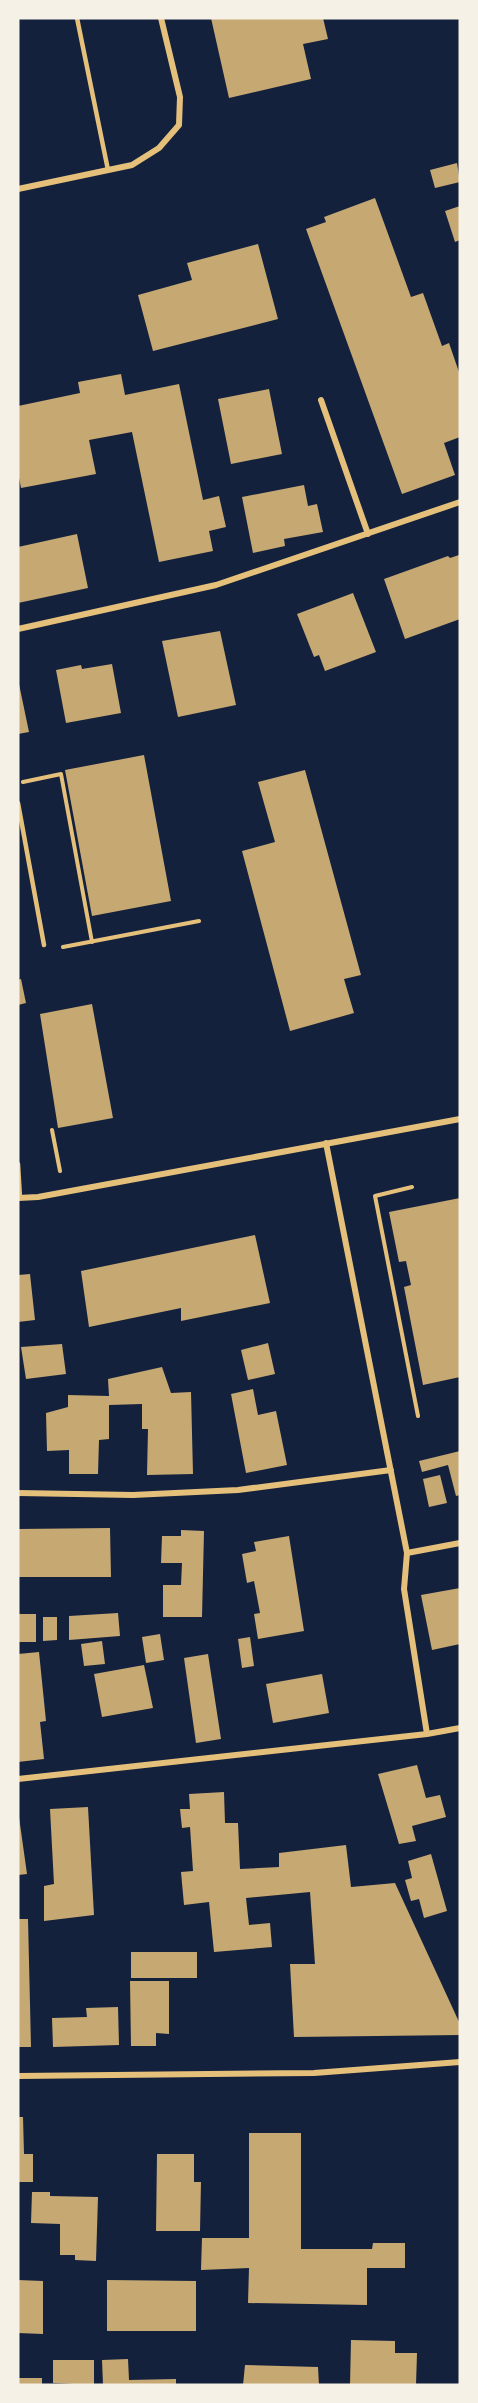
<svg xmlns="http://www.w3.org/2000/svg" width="478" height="2403" font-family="Arial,sans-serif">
<rect width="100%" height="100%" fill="#14213d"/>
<!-- building -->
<path fill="#c6a872" d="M211 18H323L328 39 303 44 311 79 229 98Z
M457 163 460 182 435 188 430 170Z
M375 198 411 297 423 293 442 346 449 343 460 375V437L444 443 455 475 402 494 306 229 326 222 324 217Z
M460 206V240L455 242 445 211Z
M258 244 278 319 153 351 138 295 192 280 187 263Z
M121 374 125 395 179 384 203 500 219 496 226 527 209 531 213 551 159 562 132 432 89 440 96 474 21 488 18 472V406L80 393 78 382Z
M269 389 282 454 231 464 218 399Z
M304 485 308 506 317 504 323 532 284 539 285 546 253 553 242 497Z
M77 534 88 588 18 603V547Z
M459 555 460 619 405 639 384 579 448 556 450 558Z
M353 593 376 652 325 671 319 655 314 657 297 614Z
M220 631 236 705 178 717 162 641Z
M112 664 121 713 66 723 56 670 81 665 82 669Z
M19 684 29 732 18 734V685Z
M144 755 171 901 92 916 65 770Z
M305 770 361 975 344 979 354 1013 290 1031 242 851 275 842 258 782Z
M21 979 26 1003 18 1005V980Z
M92 1004 113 1118 58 1128 40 1014Z
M460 1198V1377L423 1385 404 1287 411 1285 406 1261 399 1262 389 1212Z
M255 1235 270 1303 181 1321V1308L89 1327 81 1271Z
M30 1274 35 1320 18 1322V1275Z
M268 1343 275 1374 248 1380 241 1350Z
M62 1344 66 1374 26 1379 21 1347Z
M162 1367 171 1393 191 1392 193 1474 147 1475 148 1429H142V1404L109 1405V1439L99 1440 98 1474H69V1450L47 1451 46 1413 68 1407V1395L109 1396 108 1379Z
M253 1389 258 1415 276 1411 287 1465 246 1473 231 1394Z
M460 1451V1495L456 1496 448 1465 422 1472 419 1461Z
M440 1475 447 1503 429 1507 423 1479Z
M110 1528 111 1577H18V1529Z
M181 1530 204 1531 202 1617H163V1585H181L182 1563H161L162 1536H181Z
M289 1536 304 1631 258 1639 254 1614 260 1613 254 1581 247 1583 242 1554 256 1551 254 1542Z
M460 1588V1644L432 1650 421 1595Z
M118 1613 120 1636 69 1640V1616Z
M18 1614H36V1642H18Z
M43 1617H57V1640L43 1641Z
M160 1634 164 1660 146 1663 142 1637Z
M250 1637 254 1666 242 1668 238 1639Z
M102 1641 105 1664 84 1666 81 1644Z
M39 1652 46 1721 40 1722 44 1759 18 1762V1654Z
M208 1654 221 1739 196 1743 184 1658Z
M144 1665 153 1708 102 1717 94 1674Z
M322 1674 329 1713 273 1723 266 1684Z
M417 1765 426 1798 440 1795 446 1817 412 1826 416 1841 399 1844 378 1774Z
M224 1792 225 1823H238L240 1869 279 1867V1853L346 1845 351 1887 395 1883 460 2024V2035L294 2037 290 1964H315L310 1892 246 1898 249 1925 270 1923 272 1947 214 1952 209 1902 184 1905 181 1872 193 1871 190 1827 182 1828 180 1809H190L189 1794Z
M88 1807 94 1915 44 1921V1886L54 1884 50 1809Z
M18 1810 27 1874 18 1875Z
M431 1854 447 1911 424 1918 419 1899 411 1901 405 1880 412 1878 408 1861Z
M18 1919H28L31 2047H18Z
M131 1952H197V1978H131Z
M130 1981H169V2034L156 2033V2046H131Z
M118 2007 119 2045 53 2047 52 2018 87 2017 86 2008Z
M18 2117H23L24 2154H33V2182H18Z
M249 2133H301V2249H372L373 2243H405V2268H367V2305L248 2303 249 2268 201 2270 202 2238H249Z
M157 2154H194V2182H201L200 2231H156Z
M32 2192H50V2196L98 2197 96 2261 75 2260V2255H60V2224L31 2223Z
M18 2280 43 2281V2334L18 2333Z
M107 2280 196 2281V2331H107Z
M351 2340 395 2341V2353H417L416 2385H350Z
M128 2359 129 2380 176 2379V2385H103L102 2360Z
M53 2360H94V2385L53 2383Z
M245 2365 318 2367 319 2385H243Z
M18 2378H42V2385H18Z"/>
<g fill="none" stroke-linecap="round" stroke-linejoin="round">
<!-- path -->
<path stroke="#e5c07b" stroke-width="4" d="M23 782 61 774 92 942
M63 947 199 921
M52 1130 60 1171
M412 1187 375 1196 418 1416"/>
<!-- service -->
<path stroke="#e5c07b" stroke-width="4.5" d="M77 18 108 170
M18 803 44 945
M18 1164 20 1198"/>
<!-- minor -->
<path stroke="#e5c07b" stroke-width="6" d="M18 189 132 165 159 148 179 125 180 97 161 18
M321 400 368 534
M18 629 216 585 460 502
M326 1143 407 1553 404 1589 427 1734
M18 1198 38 1197 460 1119
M18 1493 133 1495 238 1490 391 1470
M407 1553 460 1543
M18 1779 427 1734 460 1728
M18 2076 314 2073 460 2062"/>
</g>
<!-- border -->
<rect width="478" height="2403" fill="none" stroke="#f6f1e7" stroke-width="39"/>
</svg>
